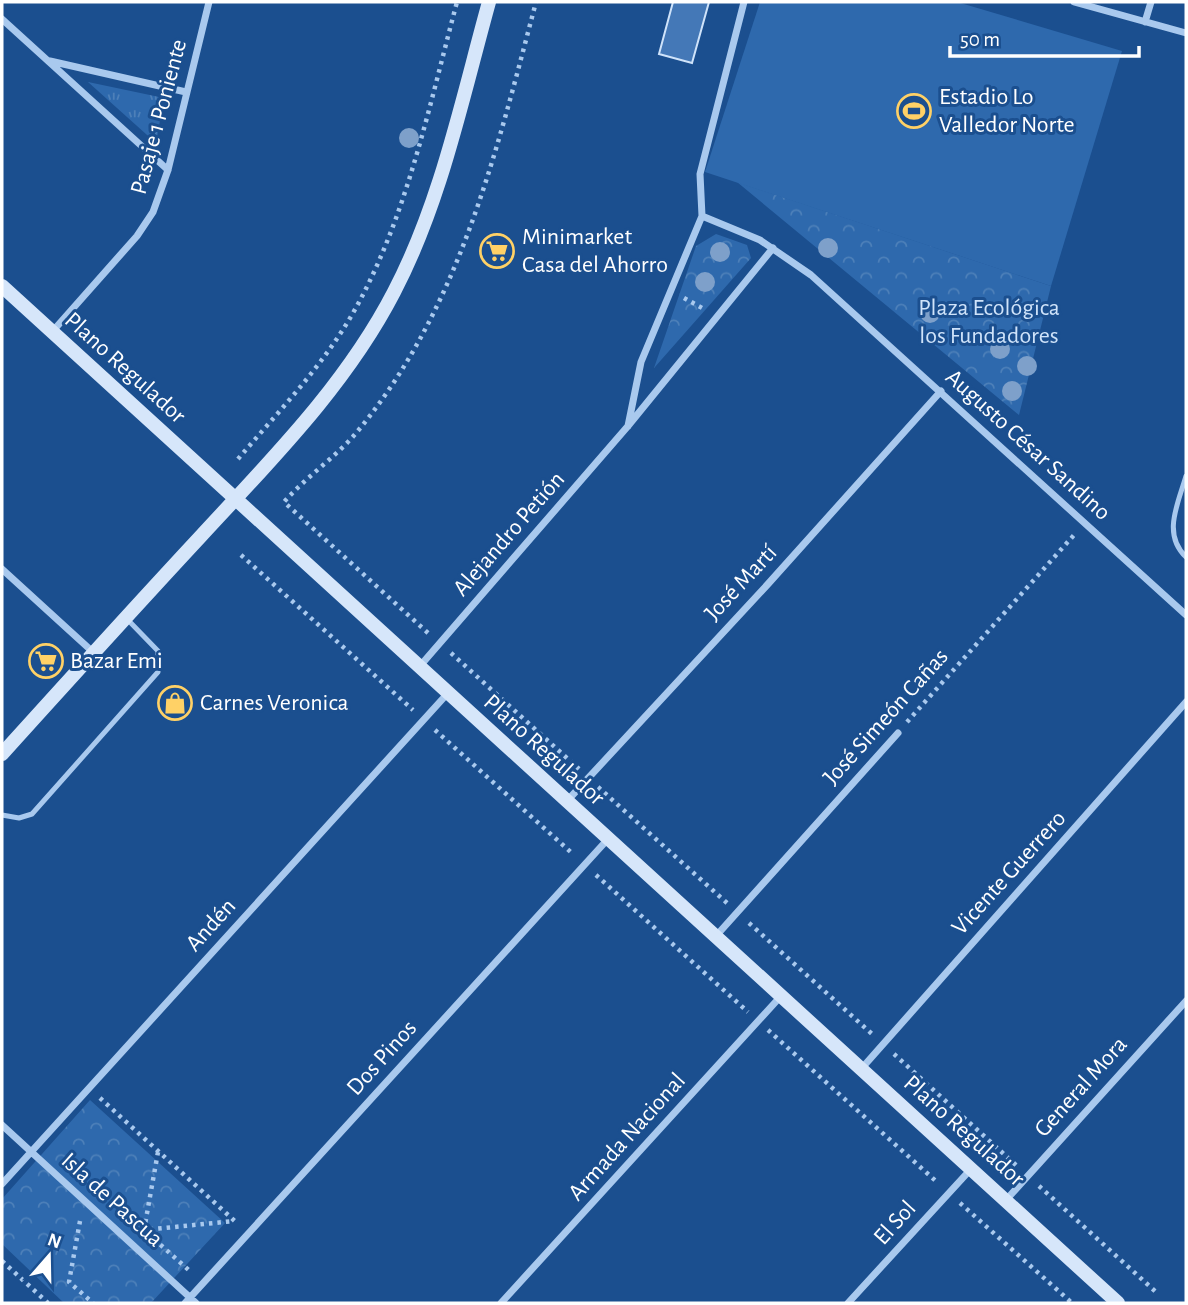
<svg xmlns="http://www.w3.org/2000/svg" width="1188" height="1305" font-family="'Alegreya Sans',sans-serif">
<defs>
<pattern id="grass-tufts" width="24" height="20" patternUnits="userSpaceOnUse" patternTransform="scale(1.75)"><rect width="24" height="20" fill="#2e69ad"/><path d="M3 7l-1-3M5 7V3M7 7l1-3M15 17l-1-3M17 17v-4M19 17l1-3" fill="none" stroke="#4d80b9"/></pattern>
<pattern id="forest-crowns" width="20" height="18" patternUnits="userSpaceOnUse" patternTransform="scale(1.75)"><rect width="20" height="18" fill="#2e69ad"/><path d="M2 6a3 3 0 1 1 6 0M12 15a3 3 0 1 1 6 0" fill="none" stroke="#4d80b9"/></pattern>
</defs>
<rect width="100%" height="100%" fill="#1b4f8f"/>
<!-- grass -->
<path fill="url(#grass-tufts)" d="M88 82 164 98 156 143Z"/>
<!-- forest -->
<path fill="url(#forest-crowns)" d="M737 182 1051 286 1019 415Z
M716 234 747 245 751 258 654 368 696 246Z
M90 1100 225 1223 151 1303H64L2 1244V1199Z"/>
<!-- garden -->
<path fill="#2e69ad" d="M760 2H957L1122 51 1051 286 705 172Z"/>
<!-- building -->
<path fill="#4478b7" stroke="#cfe3fa" stroke-width="2" d="M673 2H709L692 63 659 54Z"/>
<g fill="none" stroke-linecap="round" stroke-linejoin="round">
<!-- path -->
<path stroke="#a9c9ee" stroke-width="4.5" stroke-dasharray="3.5 5" stroke-linecap="butt" d="M684 298 704 309
M238 459C278 412 322 367 353 313 407 218 429 106 457 2
M241 555 413 710
M428 633 284 502C307 476 336 457 357 432 460 308 496 153 536 2
M451 653 579 769
M907 722 1074 535
M435 730 574 855
M598 787 727 903
M596 875 748 1012
M749 923 872 1034
M768 1030 938 1183
M894 1054 1017 1166
M100 1098 238 1224
M158 1152 144 1230 234 1221
M1039 1186 1156 1292
M960 1203 1072 1303
M80 1221 69 1282 93 1303
M154 1239 192 1273
M2 1261 48 1303"/>
<!-- lane -->
<path stroke="#a9c9ee" stroke-width="5" d="M1186 476C1178 504 1162 534 1186 557
M2 815 19 818 32 814 158 672V651L127 619"/>
<!-- street -->
<path stroke="#a9c9ee" stroke-width="7" d="M1074 2 1186 33
M2 19 168 170
M1145 22 1151 2
M50 61 186 92
M702 216 760 240 811 275 1186 615
M52 332 137 236 153 212 168 170 209 2
M628 426 641 362 702 216 700 174 744 2
M2 569 94 653
M420 666 628 426 773 248
M567 801 768 584 941 391
M716 936 898 733
M862 1068 1186 702
M2 1125 196 1303
M2 1184 448 693
M1006 1200 1186 1001
M185 1303 608 839
M501 1303 781 996
M848 1303 971 1169"/>
<!-- secondary -->
<path stroke="#d6e6fa" stroke-width="14" d="M2 286 1118 1303
M2 754C68 681 134 608 201 536 271 460 346 385 394 292 441 202 462 99 489 2"/>
</g>
<!-- trees -->
<g fill="#7ea0ca">
<circle cx="409" cy="138" r="10"/>
<circle cx="828" cy="248" r="10"/>
<circle cx="720" cy="252" r="10"/>
<circle cx="705" cy="282" r="10"/>
<circle cx="930" cy="313" r="10"/>
<circle cx="1000" cy="349" r="10"/>
<circle cx="1027" cy="366" r="10"/>
<circle cx="1012" cy="391" r="10"/>
</g>
<!-- icons -->
<defs>
<g id="stadium-ring" transform="scale(1.75)"><circle r="9.5" fill="#1b4f8f" stroke="#ffd166" stroke-width="1.5"/><path d="M0-5a6.5 5 0 1 0 0 10a6.5 5 0 1 0 0-10ZM-3.5-1.8h7v3.6h-7Z" fill="#ffd166"/></g>
<g id="supermarket-ring" transform="scale(1.75)"><circle r="9.5" fill="#1b4f8f" stroke="#ffd166" stroke-width="1.5"/><path d="M-6-5.5h2.5l.6 2H6L4.5 2H-2.5L-4.4-4H-6ZM-1.5 3.2a1.3 1.3 0 1 0 .1 0ZM3 3.2a1.3 1.3 0 1 0 .1 0Z" fill="#ffd166"/></g>
<g id="shop-ring" transform="scale(1.75)"><circle r="9.5" fill="#1b4f8f" stroke="#ffd166" stroke-width="1.5"/><path d="M-5-2.5h2.3a2.7 3.5 0 0 1 5.4 0H5L5.5 6h-11ZM-1.5-2.5h3a1.5 2.3 0 0 0-3 0Z" fill="#ffd166"/></g>
</defs>
<g fill-rule="evenodd">
<use href="#stadium-ring" x="914" y="111"/>
<use href="#supermarket-ring" x="497" y="251"/>
<use href="#supermarket-ring" x="46" y="661"/>
<use href="#shop-ring" x="175" y="703"/>
</g>
<g text-anchor="middle" dominant-baseline="central" stroke-width="6" stroke-linejoin="round" paint-order="stroke">
<!-- poi labels -->
<g font-size="24" fill="#fff" stroke="#1b4f8f" text-anchor="start">
<text x="939" y="97">Estadio Lo<tspan x="939" dy="28">Valledor Norte</tspan></text>
<text x="522" y="237">Minimarket<tspan x="522" dy="28">Casa del Ahorro</tspan></text>
<text x="70" y="661">Bazar Emi</text>
<text x="200" y="703">Carnes Veronica</text>
</g>
<!-- street labels -->
<g font-size="24" fill="#fff" stroke="#1b4f8f">
<text transform="translate(159 117) rotate(-75)">Pasaje 1 Poniente</text>
<text transform="translate(125 368) rotate(42)">Plano Regulador</text>
<text transform="translate(1028 445) rotate(42)">Augusto César Sandino</text>
<text transform="translate(509 534) rotate(-49)">Alejandro Petión</text>
<text transform="translate(741 583) rotate(-47)">José Martí</text>
<text transform="translate(886 717) rotate(-48)">José Simeón Cañas</text>
<text transform="translate(544 750) rotate(42)">Plano Regulador</text>
<text transform="translate(1009 873) rotate(-48)">Vicente Guerrero</text>
<text transform="translate(211 925) rotate(-48)">Andén</text>
<text transform="translate(382 1058) rotate(-48)">Dos Pinos</text>
<text transform="translate(1081 1087) rotate(-48)">General Mora</text>
<text transform="translate(964 1131) rotate(42)">Plano Regulador</text>
<text transform="translate(627 1137) rotate(-48)">Armada Nacional</text>
<text transform="translate(112 1200) rotate(42)">Isla de Pascua</text>
<text transform="translate(895 1223) rotate(-48)">El Sol</text>
</g>
<!-- park labels -->
<g font-size="24" fill="#cfe3fa" stroke="#1b4f8f">
<text x="989" y="308">Plaza Ecológica<tspan x="989" dy="28">los Fundadores</tspan></text>
</g>
</g>
<!-- border -->
<rect width="1188" height="1305" fill="none" stroke="#ffffff" stroke-width="7"/>
<!-- north arrow -->
<g transform="translate(49 1256) rotate(20)" stroke="#1b4f8f" stroke-width="5" paint-order="stroke">
<path d="M0-5L12 26L0 18L-12 26Z" fill="#ffffff"/>
<text y="-10" font-size="19" font-weight="bold" text-anchor="middle" fill="#ffffff">N</text>
</g>
<!-- scale -->
<path d="M950 46v10h189v-10" fill="none" stroke="#ffffff" stroke-width="3.5"/>
<text x="960" y="46" font-size="21" fill="#ffffff" stroke="#1b4f8f" stroke-width="5" paint-order="stroke">50 m</text>
</svg>
